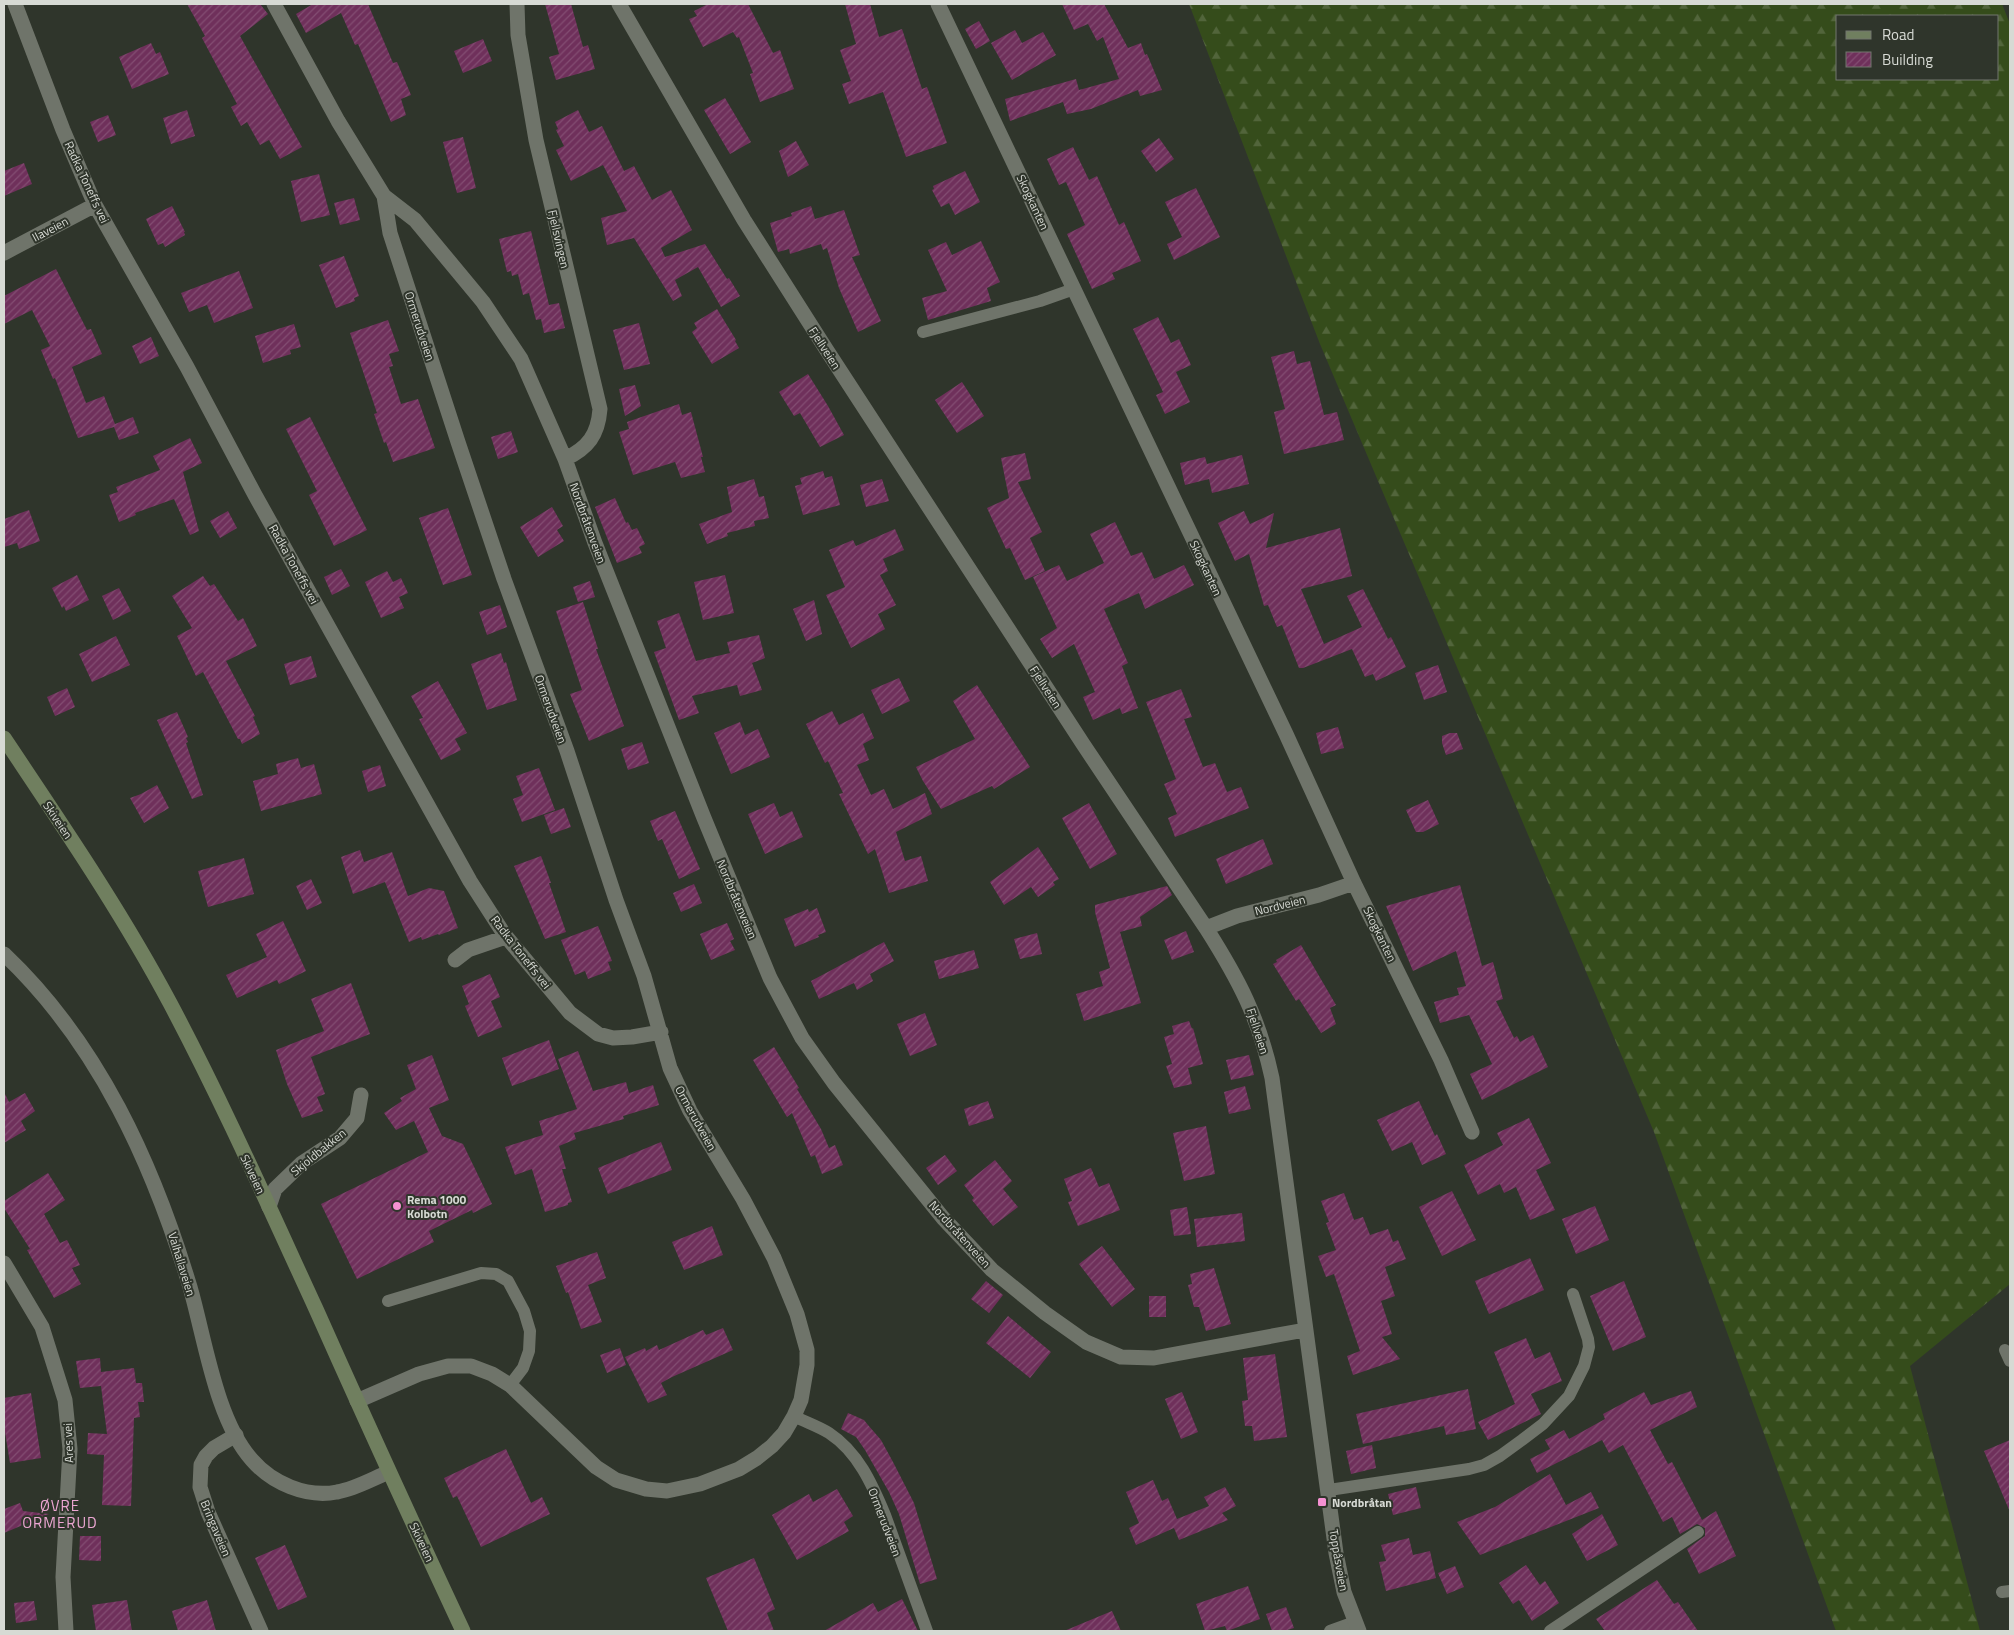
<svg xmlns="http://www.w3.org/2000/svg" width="2014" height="1635" font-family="'Titillium Web',sans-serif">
<defs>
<pattern id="forest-firs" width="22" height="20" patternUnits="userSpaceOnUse" patternTransform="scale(1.25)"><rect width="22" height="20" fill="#354c1b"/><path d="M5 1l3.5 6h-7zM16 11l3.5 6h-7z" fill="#52653b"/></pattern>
<pattern id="building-hatch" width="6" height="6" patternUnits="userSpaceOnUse" patternTransform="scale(1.25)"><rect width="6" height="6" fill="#6f305b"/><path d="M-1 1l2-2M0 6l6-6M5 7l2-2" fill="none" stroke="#834d72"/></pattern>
</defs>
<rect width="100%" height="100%" fill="#2f352b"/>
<!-- forest -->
<path fill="url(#forest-firs)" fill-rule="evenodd" d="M1189 4H2002L2010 24V1284L1910 1366 1980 1631H1836L1654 1132 1320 344ZM1838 16H1998V79H1838Z"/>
<!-- building -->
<path fill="url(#building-hatch)" d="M187 4H260L268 14 240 36 302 147 280 159 269 140 260 145 247 122 241 126 231 107 237 104 202 38 205 36Z
M313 4H368L393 63 397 62 411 95 401 99 406 115 391 122 358 44 355 45 341 13 306 33 296 14Z
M545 4H571L583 47 588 45 595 69 556 80 549 57 559 54Z
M708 4H748L773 53 780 50 794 89 760 102 750 74 753 73 739 37 737 38 733 32 703 47 689 19 697 16 694 11Z
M845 4H870L879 37 902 29 922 89 927 87 947 143 906 157 883 92 849 104 842 84 851 81 840 50 856 44Z
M1062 4H1104L1128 48 1141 43 1145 55 1147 54 1162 90 1140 96 1138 90 1091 109 1067 114 1063 102 1010 121 1005 99 1076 79 1079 90 1119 79 1103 37 1097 41 1088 24 1074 30Z
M979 21 990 41 976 49 965 29Z
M1015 30 1022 43 1043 32 1056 55 1012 80 991 43Z
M483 39 492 61 463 73 454 51Z
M151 43 156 54 160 52 169 74 132 89 119 57Z
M725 98 751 142 730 154 704 110Z
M187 110 195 136 171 144 163 118Z
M578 110 589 132 602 126 624 171 634 166 652 200 671 190 692 230 661 248 665 257 705 244 727 279 729 278 740 296 721 307 698 267 675 280 682 296 673 301 634 238 607 245 601 218 627 211 603 165 571 181 556 150 564 146 556 130 558 129 555 122Z
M108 115 116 135 98 142 90 122Z
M463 137 476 188 457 193 443 142Z
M1159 138 1174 159 1156 172 1141 151Z
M796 141 809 165 788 177 779 151Z
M1073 147 1089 180 1097 176 1119 225 1124 222 1141 261 1112 273 1115 279 1092 289 1067 234 1085 225 1066 182 1059 185 1047 159Z
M24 163 32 184 4 196V171Z
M965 171 980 202 955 215 949 203 941 207 932 190 934 189 933 186Z
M319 174 330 215 301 222 291 181Z
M1196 188 1220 237 1174 260 1167 244 1182 237 1165 202Z
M354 198 360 220 340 225 334 203Z
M172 206 185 232H184L185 235 165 247 163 243 158 245 146 219Z
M811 206 815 219 844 210 860 255 852 257 881 321 858 332 839 288 827 248 823 250 821 244 790 254 789 249 778 252 770 223 792 216 791 213Z
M531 231 549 305 559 303 565 328 544 333 541 319 536 320 529 293 523 295 518 274 512 276 511 271 507 272 499 239Z
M981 241 1000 282 987 288 991 301 928 320 922 298 947 291 928 250 946 242 952 255Z
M344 256 359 296 354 298 355 301 336 308 319 265Z
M56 269 87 330 91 329 102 354 72 367 86 403 104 396 115 424 133 417 139 433 119 440 114 427 78 438 55 378 53 379 41 350 50 346 32 310 4 324V296Z
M239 271 253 308 214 323 207 305 189 312 181 293Z
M717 309 736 340 735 341 739 348 712 364 692 332 697 328 694 323Z
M1158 317 1171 343 1179 339 1191 365 1176 372 1190 402 1165 414 1156 395 1163 392 1133 329Z
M388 320 399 351 389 354 393 366 389 367 401 404 418 399 435 448 393 462 386 442 384 443 374 414 377 413 350 333Z
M639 323 650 364 624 370 613 330Z
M294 324 301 347 290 350 291 354 263 363 255 336Z
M151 337 159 356 140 364 132 346Z
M1294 351 1297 364 1310 361 1324 415 1337 412 1344 440 1284 454 1274 412 1285 409 1271 357Z
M808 374 828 406 844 435 820 447 800 413 794 416 779 392Z
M962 382 984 416 957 433 935 400Z
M635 385 641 406 625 416 619 389Z
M679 404 682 415 691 412 703 457H701L705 472 681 478 675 462 633 475 619 432 629 429 627 422Z
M310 417 367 530 334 546 309 495 317 491 286 429Z
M511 431 518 452 498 459 491 437Z
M190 438 202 463 183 472 199 531 190 535 174 499 135 513 136 515 119 522 109 495 118 492 116 487 160 470 153 456Z
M1025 453 1031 479 1018 482 1042 532 1030 538 1045 571 1025 580 1010 548 1006 549 987 508 1009 498 1001 458Z
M1242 455 1249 484 1212 493 1209 479 1185 485 1180 463 1205 457 1207 464Z
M823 471 825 478 832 476 840 505 803 515 795 486 802 484 800 478Z
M754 479 759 497 764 496 769 518 754 521 755 526 727 533 728 536 707 544 699 524 732 512 727 487Z
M882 479 889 501 866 507 860 485Z
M615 498 626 523 628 522 632 530 637 528 645 544 639 547 642 553 617 563 595 507Z
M552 507 563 526 557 530 564 541 538 557 520 527Z
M448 508 472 575 443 585 419 518Z
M29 510 40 541 19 549 17 543 4 547V519Z
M228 511 237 528 220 538 210 521Z
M1244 511 1250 524 1274 513 1266 548 1340 528 1352 576 1301 589 1324 644 1362 627 1347 596 1363 589 1388 639 1391 637 1406 667 1376 681 1373 674 1365 677 1352 649 1303 668H1299L1282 625 1277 627 1268 605 1264 606 1249 554 1235 561 1218 523Z
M1115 522 1131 556 1142 552 1154 579 1184 565 1194 585 1145 609 1139 593 1104 609 1128 663 1122 666 1138 708 1122 714 1120 708 1093 720 1083 697 1095 692 1074 644 1052 658 1040 639 1057 628 1033 577 1059 565 1067 581 1104 563 1090 534Z
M895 529 904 550 883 559 888 571 880 575 896 605 878 614 885 629 851 648 826 595 845 587 829 550 853 540 856 546Z
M341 569 350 586 332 595 324 577Z
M387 571 393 582 401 578 408 593 399 597 404 608 381 618 365 582Z
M77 575 89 600 66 611 64 606 62 608 52 588Z
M725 575 734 613 703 620 694 582Z
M203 576 210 586 214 584 238 621 243 618 257 646 226 661 255 716 253 717 260 734 242 744 240 739H238L203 672 196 676 177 636 192 628 172 596Z
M590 581 595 597 578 602 573 587Z
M119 588 131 611 113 620 102 596Z
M814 600 822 634 806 641 793 609Z
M583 602 598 649H596L624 726 589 741 570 694 582 690 556 611Z
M500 605 507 627 487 635 479 612Z
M679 613 696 661 730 653 727 642 759 635 765 658 752 663 762 690 740 696 737 685 692 696 699 713 679 720 654 652 666 648 657 621Z
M116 636 130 665 92 682 79 654Z
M501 653 504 663 506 662 517 700 487 710 471 664Z
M311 656 317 677 290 685 284 664Z
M1438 665 1447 692 1424 700 1415 673Z
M899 678 910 701 882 714 871 690Z
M438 681 467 733 455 739 461 750 441 760 419 719 423 718 411 696Z
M977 685 1030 767 994 789 992 786 941 809 923 781 916 767 975 739 953 701Z
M67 688 75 707 55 716 47 697Z
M1181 689 1192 717 1184 719 1203 767 1215 763 1227 792 1241 787 1249 808 1175 837 1168 818 1177 814 1164 784 1176 779 1146 702Z
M832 711 839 725 863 713 874 738 863 744 869 760 857 765 871 795 884 789 893 809 925 793 932 814 896 832 905 861 921 856 928 881 889 893 875 849 868 854 839 794 843 793 828 761 825 763 806 724Z
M177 712 188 737 186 738 188 742 186 743 203 795 192 799 157 720Z
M740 722 745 735 758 729 770 757 731 774 714 733Z
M1338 727 1344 748 1321 754 1316 733Z
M1450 733H1457L1463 749 1446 755 1442 743V736Z
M642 742 649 763 628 770 621 749Z
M298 758 301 768 314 764 322 794 261 811 253 781 278 774 276 764Z
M380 765 386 786 368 792 362 771Z
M539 768 555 810 522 822 513 799 523 795 516 776Z
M157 785 169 808 144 823 130 798 141 794Z
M1428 800 1439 824 1423 832H1416L1406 810Z
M774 803 780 817 792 811 803 837 765 854 748 814Z
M1089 803 1117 854 1090 869 1062 818Z
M564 808 571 827 551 834 544 815Z
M675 811 700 869 679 879 662 839 658 841 650 821Z
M1263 839 1273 864 1226 884 1216 859Z
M1038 847 1059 879 1053 882 1055 885 1038 897 1031 887 1004 905 990 882Z
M360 850 364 862 392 852 408 896 429 888 444 891 458 928 439 935 438 934 422 940 421 937 409 942 385 882 353 894 341 857Z
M541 856 551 883H549L566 932 545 939 514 866Z
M244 858 254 894 208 907 198 871Z
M311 879 322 903 307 910 296 886Z
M694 884 702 903 681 912 673 893Z
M1460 885 1482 966 1493 962 1503 999 1496 1001 1514 1038 1517 1036 1520 1042 1533 1035 1548 1067 1482 1100 1470 1074 1492 1064 1469 1015 1440 1023 1434 1002 1459 995 1457 988 1466 986 1456 951 1413 971 1386 906Z
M1167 886 1172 895 1140 917 1142 926 1120 932 1141 1003 1084 1021 1076 994 1103 986 1099 972 1110 968 1095 912V905Z
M817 908 826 932 818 935 819 937 795 947 784 919 808 909 809 912Z
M283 921 306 971 279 984 277 980 237 998 226 975 267 957 256 934Z
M727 923 734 939 730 941 735 950 711 960 700 934Z
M598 926 612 961 608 962 611 970 588 979 585 971 575 975 561 940Z
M1186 931 1194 952 1172 960 1164 940Z
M1037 933 1042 954 1020 959 1014 939Z
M884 942 894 961 870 974 873 981 857 990 854 983 819 999 811 981Z
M1301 945 1336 1005 1330 1008 1336 1024 1321 1033 1299 999 1296 1001 1273 964 1277 962 1276 960Z
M974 950 979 968 939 979 934 961Z
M490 974 500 997 491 1001 502 1027 478 1037 465 1006 469 1004 462 986Z
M351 983 370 1034 311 1057 325 1094 317 1097 323 1111 302 1118 287 1084 276 1050 324 1031 311 999Z
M925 1013 937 1045 910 1056 897 1024Z
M1189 1021 1192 1029 1193 1028 1203 1064 1188 1068 1192 1084 1174 1088 1166 1066 1172 1064 1164 1037 1174 1034 1172 1026Z
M549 1040 559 1069 512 1086 502 1058Z
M774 1047 799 1088 797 1089 821 1129 829 1148 835 1145 843 1165 822 1174 815 1155 811 1157 792 1113 787 1117 753 1060Z
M578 1051 593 1091 626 1082 629 1093 653 1085 659 1105 623 1116 624 1119 574 1133 576 1139 559 1146 566 1169H562L572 1202 568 1203V1205L545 1212 532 1169 515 1175 505 1147 543 1135 539 1121 577 1109 558 1059Z
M432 1055 449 1100 429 1108 442 1136 463 1144 492 1204 473 1213 472 1210 429 1231 434 1242 357 1279 321 1204 428 1152 414 1121 396 1130 384 1113 402 1101 400 1098 416 1089 407 1065Z
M1249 1055 1254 1075 1231 1080 1226 1060Z
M1245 1086 1251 1109 1229 1114 1224 1092Z
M4 1092 9 1102 25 1093 35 1111 21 1121 26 1130 4 1143Z
M988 1101 994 1118 969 1126 964 1109Z
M1419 1101 1435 1136 1437 1134 1446 1154 1422 1165 1412 1142 1392 1151 1377 1120Z
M1529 1118 1551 1163 1536 1170 1555 1210 1530 1220 1516 1187 1504 1193 1500 1184 1478 1195 1464 1165 1503 1145 1497 1133Z
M1206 1126 1215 1174 1184 1181 1173 1133Z
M661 1142 672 1170 608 1194 598 1168Z
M945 1155 957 1171 938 1185 926 1168Z
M995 1160 1012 1181 1003 1189 1018 1207 993 1226 972 1200 974 1198 964 1185Z
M1091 1168 1099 1187 1109 1183 1120 1210 1078 1226 1068 1202 1072 1201 1064 1179Z
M48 1173 65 1200 44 1214 60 1243 67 1240 80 1265 72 1268 81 1284 54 1298 27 1250 30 1249 4 1208V1201Z
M1452 1191 1476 1240 1442 1256 1419 1207Z
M1344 1193 1354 1220 1363 1217 1370 1235 1388 1229 1393 1242 1398 1240 1406 1259 1385 1267 1395 1296 1381 1301 1392 1334 1382 1337 1400 1359 1353 1375 1347 1356 1360 1351 1334 1274 1326 1277 1318 1256 1336 1250 1326 1223 1329 1222 1321 1201Z
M1595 1206 1609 1240 1576 1254 1562 1219Z
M1187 1207 1191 1234 1174 1236 1170 1210Z
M1242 1213 1245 1241 1197 1247 1194 1219Z
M712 1226 723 1255 684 1270 672 1242Z
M1102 1246 1135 1289 1112 1307 1079 1264Z
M597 1252 606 1278 588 1285 602 1322 581 1329 568 1292 566 1293 556 1266Z
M1530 1258 1544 1290 1489 1314 1475 1281Z
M1214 1268 1231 1324 1206 1331 1199 1307H1194L1188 1285 1192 1284 1190 1274Z
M986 1281 1003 1295 989 1313 971 1299Z
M1624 1281 1646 1337 1613 1351 1590 1296Z
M1149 1296H1166V1317H1149Z
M1008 1316 1051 1352 1030 1378 986 1343Z
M723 1328 733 1350 672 1377 661 1383 667 1395 648 1403 625 1357 645 1348 646 1351 657 1345 659 1350 703 1330 706 1335Z
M1526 1338 1535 1359 1550 1352 1562 1381 1531 1394 1541 1414 1488 1440 1478 1422 1515 1404 1494 1352Z
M620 1348 626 1365 607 1373 600 1355Z
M1275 1354 1287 1437 1254 1441 1252 1426H1245L1242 1401 1248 1400 1243 1358Z
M100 1358 101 1372 134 1368 136 1383H142L144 1402H138L140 1417 134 1418 131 1506 102 1505 104 1455 87 1454 88 1433 107 1434 101 1386 80 1388 76 1361Z
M1468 1389 1476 1429 1446 1435 1444 1426 1363 1444 1356 1414Z
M1691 1391 1697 1407 1650 1430 1668 1464 1672 1462 1702 1520 1716 1511 1736 1556 1699 1574 1687 1549 1705 1536V1528L1697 1524 1680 1534 1672 1517 1663 1522 1623 1445 1609 1453 1602 1440 1537 1473 1530 1459 1550 1449 1545 1440 1564 1430 1569 1439 1605 1419 1603 1414 1644 1392 1651 1405Z
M1182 1392 1198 1432 1181 1439 1165 1399Z
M31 1393 41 1458 10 1463 4 1426V1398Z
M848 1413 864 1420 868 1425 881 1440 893 1462 914 1503 937 1579 920 1584 899 1514 889 1492 865 1450 856 1437 841 1429Z
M2010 1440V1512L1984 1451Z
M1372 1445 1376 1468 1351 1474 1346 1451Z
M506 1449 531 1503 542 1497 550 1514 481 1547 457 1496 453 1498 444 1478Z
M1550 1474 1566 1505 1591 1492 1599 1508 1480 1555 1457 1522 1495 1507Z
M1153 1480 1162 1501 1168 1498 1177 1519 1209 1506 1204 1497 1225 1487 1236 1506 1222 1513 1228 1520 1179 1540 1174 1528 1136 1545 1129 1528 1139 1523 1126 1492Z
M1416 1487 1421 1508 1393 1515 1388 1494Z
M837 1489 853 1516 844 1522 849 1531 797 1560 772 1515 809 1494 813 1502Z
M20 1503 23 1511 49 1514 4 1533V1509Z
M1602 1514 1618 1545 1587 1561 1572 1534Z
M80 1536H101V1561L79 1560Z
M1409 1538 1413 1555 1430 1551 1436 1578 1386 1591 1379 1562 1386 1561 1381 1545Z
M285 1545 307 1597 278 1610 255 1558Z
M754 1558 775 1609 767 1613 774 1631H728L706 1578Z
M1526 1565 1540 1585 1545 1581 1559 1603 1532 1621 1519 1600 1513 1604 1499 1583Z
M1455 1566 1464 1587 1447 1594 1438 1573Z
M1657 1580 1674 1604 1678 1602 1698 1631H1605L1596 1619Z
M1248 1586 1260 1619 1227 1631 1225 1626 1205 1631 1196 1604Z
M902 1599 918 1631H824L873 1603 878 1612Z
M127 1600 132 1631H96L92 1605Z
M207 1600 216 1631H178L172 1611Z
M34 1601 37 1620 16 1623 14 1603Z
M1286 1607 1294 1628 1284 1631H1272L1266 1614Z
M1112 1611 1121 1631H1064Z"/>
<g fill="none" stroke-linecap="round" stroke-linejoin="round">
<!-- service -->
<path stroke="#6f746a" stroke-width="12" d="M923 332 1040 301 1074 289
M388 1301 481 1273 496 1274 508 1281 524 1311 530 1331 529 1351 523 1368 510 1385
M2005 1350 2010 1361
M794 1416C805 1422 818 1426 829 1433 858 1452 872 1484 885 1515L927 1631
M1329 1490 1469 1469 1484 1465 1500 1456 1522 1440 1543 1424 1569 1396 1584 1366 1589 1347 1588 1339 1573 1294
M2002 1592 2010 1591
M1330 1631 1355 1622
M1550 1631 1698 1532"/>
<!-- minor -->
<path stroke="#6f746a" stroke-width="15" d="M15 4 63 130 95 205 187 367 255 495 470 881 504 934 570 1013 598 1034 613 1038 632 1037 661 1032
M274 4 338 121 384 196 390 233 458 442 504 579 567 751 616 900 644 976 670 1068 690 1111 743 1199 774 1258 797 1314 807 1350V1365L801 1400 794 1416 784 1433 772 1446 757 1458 739 1469 700 1484 667 1491 646 1489 616 1480 596 1467 510 1385 492 1374 471 1366H448L419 1374 357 1401
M517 4 518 35 536 140 600 409C598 435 588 448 565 459
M619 4 744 220 826 349 1083 744 1206 928C1239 980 1259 1018 1272 1078L1336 1553 1344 1592 1359 1631
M938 4 1286 734 1354 883 1441 1060 1472 1132
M384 196 415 220 483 302 521 359 565 459 595 543 704 818 770 978 802 1038 834 1083 943 1218 992 1270 1045 1313 1086 1342 1121 1357 1154 1358 1305 1330
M4 253 95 205
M1206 928 1237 916 1319 895 1354 883
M455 960 468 950 506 937
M269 1207 275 1189 302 1163 340 1138 357 1118 361 1095
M4 1263 42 1327 65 1400 70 1449 63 1577 66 1631
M236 1435 214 1448 206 1456 201 1465 200 1487 208 1512 261 1631"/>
<!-- tertiary -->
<path stroke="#6f746a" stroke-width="15" d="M4 954C99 1044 153 1164 190 1287 205 1339 216 1420 252 1460 272 1483 306 1498 337 1492 355 1489 372 1479 389 1472"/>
<!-- secondary -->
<path stroke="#707f5f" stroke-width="15" d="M4 738C62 825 121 911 170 1003 223 1103 269 1207 316 1309 364 1417 413 1524 463 1631"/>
</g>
<!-- markers -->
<g fill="#f591d2" stroke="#2f352b" stroke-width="2">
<circle cx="397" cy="1206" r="5"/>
<rect x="1317" y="1497" width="10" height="10" rx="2.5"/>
</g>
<g text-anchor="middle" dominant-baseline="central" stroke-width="4" stroke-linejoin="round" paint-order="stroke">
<!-- street labels -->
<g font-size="12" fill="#d7dad4" stroke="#2f352b">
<text transform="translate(87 182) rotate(65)">Radka Toneffs vei</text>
<text transform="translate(1033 202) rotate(65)">Skogkanten</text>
<text transform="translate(50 229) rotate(-28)">Ilaveien</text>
<text transform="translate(559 239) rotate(77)">Fjellsvingen</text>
<text transform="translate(420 326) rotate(72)">Ormerudveien</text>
<text transform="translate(825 348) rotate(57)">Fjellveien</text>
<text transform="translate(588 523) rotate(70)">Nordbråtenveien</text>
<text transform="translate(294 564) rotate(61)">Radka Toneffs vei</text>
<text transform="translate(1206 568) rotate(65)">Skogkanten</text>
<text transform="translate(1046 687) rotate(57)">Fjellveien</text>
<text transform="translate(551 709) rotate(70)">Ormerudveien</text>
<text transform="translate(58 820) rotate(56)">Skiveien</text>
<text transform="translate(737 899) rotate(67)">Nordbråtenveien</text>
<text transform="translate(1280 905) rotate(-14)">Nordveien</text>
<text transform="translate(1380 934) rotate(64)">Skogkanten</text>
<text transform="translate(521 952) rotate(52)">Radka Toneffs vei</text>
<text transform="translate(1258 1031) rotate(72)">Fjellveien</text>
<text transform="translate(696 1118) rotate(61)">Ormerudveien</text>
<text transform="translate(318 1152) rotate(-39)">Skjoldbakken</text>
<text transform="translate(253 1174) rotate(65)">Skiveien</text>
<text transform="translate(960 1234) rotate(48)">Nordbråtenveien</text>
<text transform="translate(182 1264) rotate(73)">Valhallaveien</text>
<text transform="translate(68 1443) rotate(-92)">Ares vei</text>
<text transform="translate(885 1522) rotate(69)">Ormerudveien</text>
<text transform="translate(216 1528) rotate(67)">Bringaveien</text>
<text transform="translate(422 1542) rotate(65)">Skiveien</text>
<text transform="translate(1339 1560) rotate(80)">Toppåsveien</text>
</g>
<!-- poi labels -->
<g font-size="12" font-weight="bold" fill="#d7dad4" stroke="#2f352b" text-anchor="start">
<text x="407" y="1199">Rema 1000<tspan x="407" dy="14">Kolbotn</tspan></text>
<text x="1332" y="1502">Nordbråtan</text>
</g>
<!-- quarter labels -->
<g font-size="15" letter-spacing="1" fill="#eda7d3" stroke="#2f352b">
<text x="60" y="1505">ØVRE<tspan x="60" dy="17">ORMERUD</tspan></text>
</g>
</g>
<!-- border -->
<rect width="2014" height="1635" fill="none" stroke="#d7dad4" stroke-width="10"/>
<!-- legend -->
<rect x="1836" y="15" width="162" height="65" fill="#2f352b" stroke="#72776f"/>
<rect x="1846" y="31" width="25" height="8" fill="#707f5f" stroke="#72776f"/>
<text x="1882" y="40" font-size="15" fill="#d7dad4">Road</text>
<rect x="1846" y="52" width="25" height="15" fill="url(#building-hatch)" stroke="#72776f"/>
<text x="1882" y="65" font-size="15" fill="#d7dad4">Building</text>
</svg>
